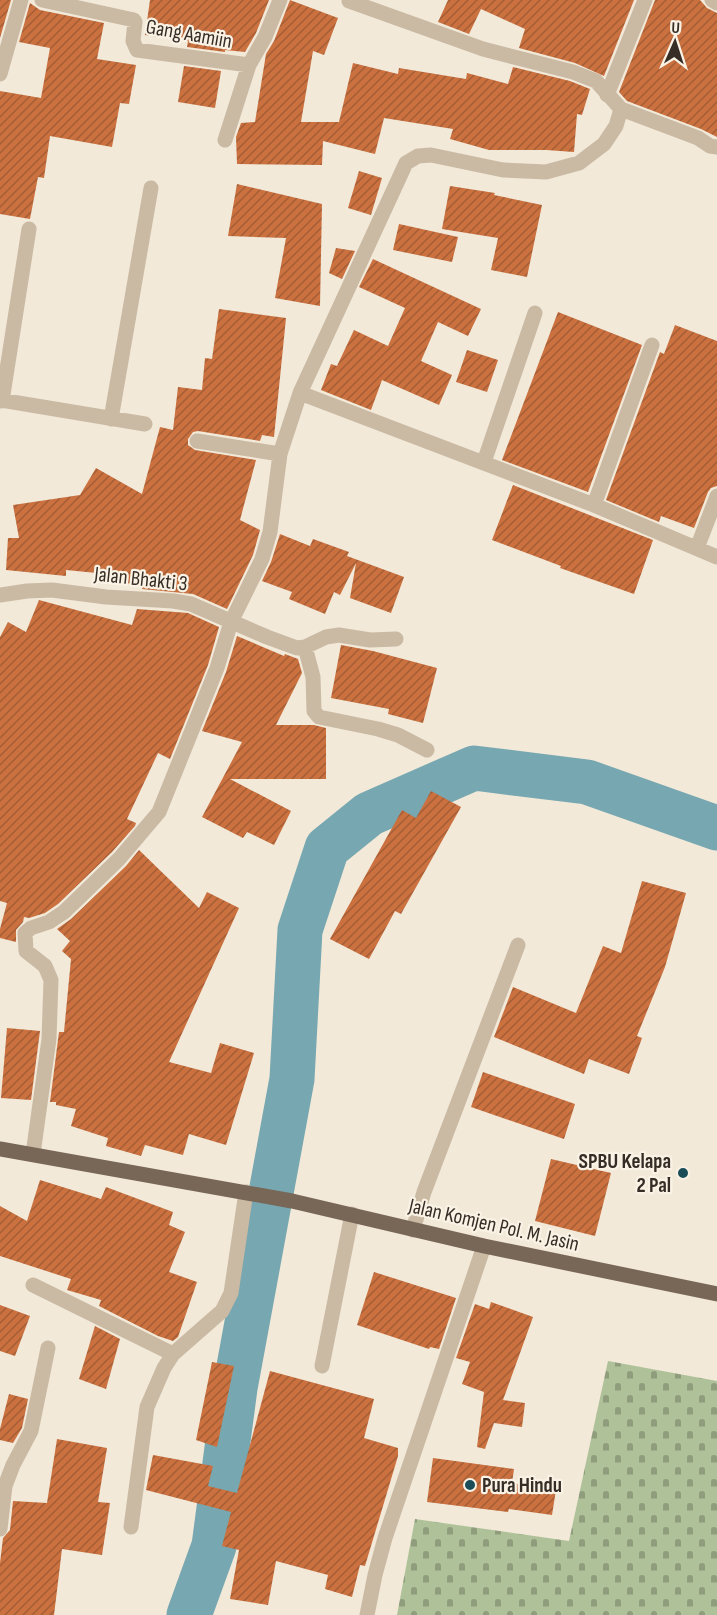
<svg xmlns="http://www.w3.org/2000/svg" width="717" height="1615" font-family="'Sofia Sans Condensed',sans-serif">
<defs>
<pattern id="cemetery-stones" width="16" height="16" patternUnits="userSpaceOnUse" patternTransform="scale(1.5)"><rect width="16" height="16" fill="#afc198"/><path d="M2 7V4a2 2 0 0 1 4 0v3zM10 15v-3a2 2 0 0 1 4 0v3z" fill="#8f9d7c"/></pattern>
<pattern id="building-hatch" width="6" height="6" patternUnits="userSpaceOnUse" patternTransform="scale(1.5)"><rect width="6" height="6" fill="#ca713f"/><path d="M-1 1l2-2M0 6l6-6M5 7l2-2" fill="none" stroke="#a55d35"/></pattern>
</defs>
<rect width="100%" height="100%" fill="#f2e9d9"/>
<!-- cemetery -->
<path fill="url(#cemetery-stones)" d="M608 1361 717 1381V1615H397L415 1519 569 1541Z"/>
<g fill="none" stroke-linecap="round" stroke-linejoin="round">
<!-- river -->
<path stroke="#77a7b0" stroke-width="45" d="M189 1615 214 1546 235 1388 292 1079 300 930 327 848 369 814 474 768 587 782 717 828"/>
</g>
<!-- building -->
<path fill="url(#building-hatch)" d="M0 0H11L0 38Z
M150 0H269L256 33 245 52 225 50V52L187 47 188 41 145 35Z
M290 0 338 18 324 55 313 51 301 122H339L353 63 398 74 399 68 466 79 467 73 508 84 513 67 570 81 590 89 582 115 577 114 574 152 546 150H489L450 139 453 129 384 118 375 154 323 141 322 165 237 164 236 137 241 123 255 122 266 54 274 41Z
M448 0H634L604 76 575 63 519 48 525 29 481 9 469 34 438 22Z
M655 0H700L707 8 717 13V137L701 129 627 101 619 92Z
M30 3 40 10 104 23 97 59 136 65 129 104 120 103 112 147 50 136 44 178 38 177 30 219 0 214V91L41 98 50 48 19 42Z
M184 66 221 71 215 108 178 102Z
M359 171 382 178 371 215 348 208Z
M237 184 322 204 320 306 275 298 286 238 228 236Z
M450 186 495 193 494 195 542 205 527 277 491 270 498 238 442 229Z
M399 224 458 237 452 262 393 250Z
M336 248 355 251 342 279 329 273Z
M373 259 481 309 468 336 438 322 421 361 452 375 439 405 382 380 371 410 321 390 331 364 337 366 354 330 388 346 405 308 359 287Z
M219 309 286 318 274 437 262 435 260 441 198 431 193 432 188 439V445L195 450 256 460 240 520 260 530 253 555 227 609 193 594 142 589 143 585 116 582 117 575 66 570V576L6 570 8 538H19L13 505 80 495 96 468 142 494 160 427 173 430 178 387 202 390 205 358 212 359Z
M558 312 642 345 588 492 502 460Z
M675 325 717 341V486L711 488 708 492 694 528 661 516 659 522 606 500 660 352 664 354Z
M467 350 498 360 487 392 456 382Z
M513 485 653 540 634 594 560 568 561 566 492 540Z
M280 534 310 546 313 539 349 552 347 556 404 577 391 613 350 598 356 563 340 595 334 592 325 614 289 599 292 592 262 581 271 562Z
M39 600 132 625 137 609 188 613 219 627 208 665 170 759 158 753 127 819 136 823 135 826 112 852 58 904 45 913 29 918 24 917 23 922 16 930V942L0 938V929L7 903 0 901V637L8 622 26 632Z
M237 636 284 656 285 654 298 659 302 673 276 725H314L326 728V779H230L291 811 274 845 247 832 243 838 202 817 242 742 202 731 226 672Z
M341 645 373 651 437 668 423 723 388 714 389 709 331 698Z
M431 791 461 807 401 914 395 911 369 959 330 939 402 810 416 818Z
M139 850 199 908 207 892 239 908 169 1062 211 1073 220 1043 254 1053 226 1145 189 1134 183 1155 145 1145 141 1156 106 1146 108 1138 71 1126 76 1109 56 1105V1102H50L59 1032H64L71 959 62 951 70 941 57 929 71 919 126 866Z
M642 881 686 893 665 967 637 1036 642 1038 629 1074 589 1059 584 1074 494 1037 513 987 576 1013 603 946 621 953Z
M7 1028 40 1031 31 1100 1 1098Z
M483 1072 575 1104 564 1139 471 1107Z
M551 1159 611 1173 595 1236 535 1221Z
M40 1180 101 1199 106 1187 173 1212 169 1225 185 1232 169 1272 197 1282 178 1337 173 1341 158 1336 99 1306 101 1300 67 1290 71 1279 0 1256V1206L27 1221Z
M374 1272 456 1298 439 1349 430 1347 429 1349 357 1325Z
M491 1302 533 1317 503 1400 525 1403 522 1427 494 1423 485 1449 477 1447 484 1392 462 1384 470 1362 456 1358 475 1304 489 1309Z
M0 1305 30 1316 15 1356 0 1351Z
M95 1326 120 1339 106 1389 79 1379Z
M212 1362 234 1366 217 1447 196 1440Z
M270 1371 374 1399 364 1438 398 1448V1456L365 1566 360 1565 352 1597 325 1589 328 1575 276 1561 268 1605 230 1599 239 1550 222 1546 231 1512 146 1490 153 1455 213 1466 208 1486 237 1493Z
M9 1394 28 1399 22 1428 13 1443 0 1440V1429Z
M57 1439 107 1448 98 1502 110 1503 102 1555 62 1549 54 1615H0V1563L3 1538 10 1530 13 1501 47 1503Z
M433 1458 514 1469 512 1483 556 1490 552 1515 509 1509 508 1512 427 1502Z"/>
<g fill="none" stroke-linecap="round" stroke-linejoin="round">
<!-- minor -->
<path stroke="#cabaa4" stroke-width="15" d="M42 0 134 20 135 22 133 41 137 50 249 65
M712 0 717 3
M349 1 483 49 573 72 596 81 621 109 698 138 710 146 717 147
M0 74 21 0
M607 95 645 0
M225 140 249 65 265 37 280 0
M300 393 594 505 717 557
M0 400 145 424
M2 401 29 229
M111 419 151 188
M197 441 280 454
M484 462 535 313
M594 505 652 345
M697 548 717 496
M0 595 27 591 52 590 106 597 173 601 191 604 267 637 297 648 305 647 326 637 339 635 370 640 396 639
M305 647 313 677 314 711 319 717 378 729 398 735 427 750
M33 1154 49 1039 51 980 45 966 26 951 25 933 31 928 49 922 64 912 119 859 159 812 217 668 231 622 262 559 270 532 280 454 300 393 406 163 418 156 431 155 503 170 546 172 579 163 604 144 616 126 621 109
M413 1230 424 1192 518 945
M33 1285 173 1354
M322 1366 352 1214
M131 1527 147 1407 164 1368 173 1354 222 1311 231 1293 246 1192
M0 1529 5 1486 13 1465 31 1431 48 1348
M367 1615 375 1575 385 1538 484 1246"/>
<!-- major -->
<path stroke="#786657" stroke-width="15" d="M0 1149 292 1201 484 1246 717 1294"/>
</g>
<!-- markers -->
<g fill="#1a4d58" stroke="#faf3e5" stroke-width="2">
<circle cx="683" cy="1173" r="6"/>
<circle cx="470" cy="1485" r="6"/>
</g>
<g text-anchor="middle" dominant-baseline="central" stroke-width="4.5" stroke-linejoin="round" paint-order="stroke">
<!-- street labels -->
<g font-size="21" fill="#362d26" stroke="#faf3e5">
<text transform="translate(189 34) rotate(10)">Gang Aamiin</text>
<text transform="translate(141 579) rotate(6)">Jalan Bhakti 3</text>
<text transform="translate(494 1225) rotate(13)">Jalan Komjen Pol. M. Jasin</text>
</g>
<!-- poi labels -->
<g font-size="21" font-weight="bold" fill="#362d26" stroke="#faf3e5" text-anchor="end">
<text x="671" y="1161">SPBU Kelapa<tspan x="671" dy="24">2 Pal</tspan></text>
<text x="482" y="1485" text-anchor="start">Pura Hindu</text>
</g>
</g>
<!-- north arrow -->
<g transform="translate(675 42) rotate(3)" stroke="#faf3e5" stroke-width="4.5" paint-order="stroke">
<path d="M0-4.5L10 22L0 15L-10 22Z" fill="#362d26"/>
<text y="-9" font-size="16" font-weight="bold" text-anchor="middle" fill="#362d26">U</text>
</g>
</svg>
